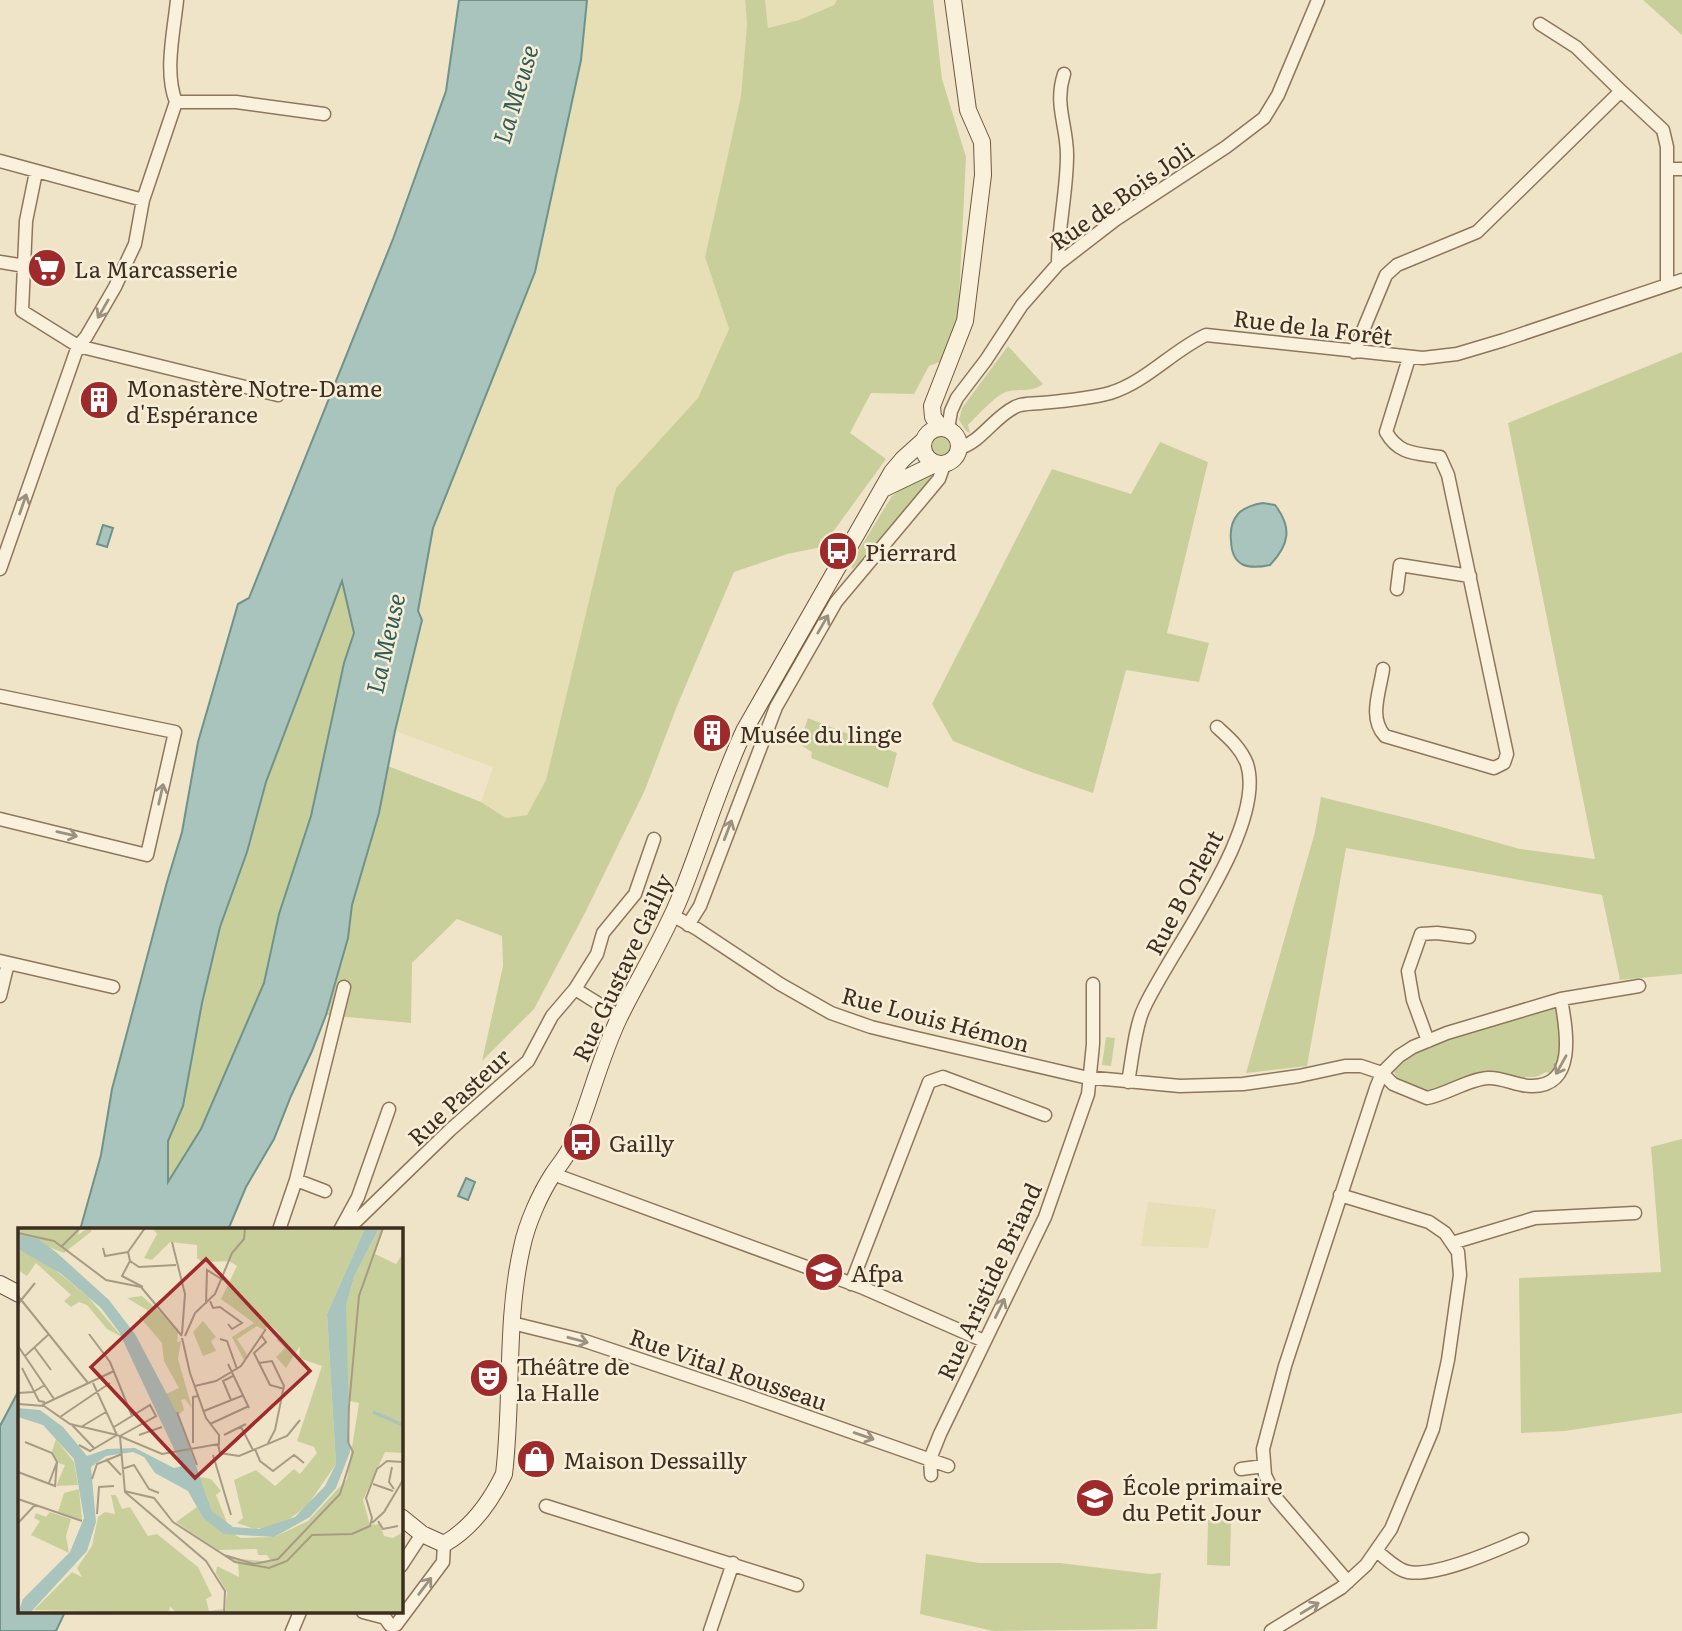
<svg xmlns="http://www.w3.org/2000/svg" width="1682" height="1631" font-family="Literata,serif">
<rect width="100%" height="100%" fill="#f0e4c8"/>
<!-- farmland -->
<path fill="#e6deb5" d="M587 0H745L747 24 741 96 705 257 729 329 698 398 616 488 546 780 527 815 506 818 481 802 493 767 395 731 422 621 418 611 433 528 535 272 581 60Z
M765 0H837L834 5 799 20 768 28Z
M1148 1202 1216 1209 1208 1248 1141 1246Z"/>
<!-- green -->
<path fill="#c9cf9b" d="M745 0H765L768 28 799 20 834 5 837 0H933L942 79 966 157 958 321 942 361 929 366 914 394 871 393 850 433 886 459 822 547 787 554 734 572 677 706 645 790 585 913 534 1009 482 1061 503 966 502 936 457 919 412 963 411 1023 326 1015 348 938 352 905 379 813 388 766 481 802 506 818 527 815 546 780 616 488 698 398 729 329 705 257 741 96 747 24Z
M1643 0H1682V35Z
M1008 346 1043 384C1032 393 1018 388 1006 392 996 395 976 417 968 425L970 433 966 431 959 420 962 408Z
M1682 352V974L1620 980 1602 895 1346 848 1307 1066 1246 1073 1315 832 1321 797 1427 823 1520 849 1595 859 1508 423Z
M932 446a9 9 0 1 1 18 0a9 9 0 1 1-18 0Z
M1160 442 1208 462 1167 633 1209 643 1199 682 1126 670 1093 793 1031 772 953 741 932 704 1052 469 1131 494Z
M923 473 932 475 935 478 867 557 852 569 851 563 892 496Z
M342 580 354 633 346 656 311 816 279 914 264 983 201 1129 167 1184 168 1141 183 1106 202 1003 220 927 247 852 266 782Z
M808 718 897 753 888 788 811 758 812 752 799 744Z
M1550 1009H1555L1561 1015 1564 1055 1553 1075 1546 1072 1536 1077H1526L1522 1082 1498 1076 1427 1094 1398 1080 1394 1072 1403 1058 1425 1046Z
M1106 1037 1115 1038 1111 1066 1102 1065Z
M1682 1139V1413L1565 1431 1521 1433 1519 1278 1661 1272 1651 1147Z
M1208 1520H1231L1230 1566 1207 1565Z
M926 1554 979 1563H1060L1150 1574 1161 1573 1157 1629 993 1631 920 1614Z"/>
<!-- water -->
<path fill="#a9c4bc" stroke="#6f938a" stroke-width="2" fill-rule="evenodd" d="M459 0H587L581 60 535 272 433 528 418 611 422 620 395 731 379 813 352 905 348 938 326 1015 312 1051 291 1096 274 1139 246 1187 228 1230H80L101 1155 112 1089 167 882 182 832 198 742 238 604 249 598 393 239 446 91ZM342 581 354 633 344 663 311 816 279 914 264 983 201 1129 168 1182V1141L183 1106 202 1003 220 927 247 852 266 782Z
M1263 503 1275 505C1292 527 1290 544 1270 565 1247 570 1232 566 1231 541 1230 532 1231 522 1238 514 1243 508 1255 504 1263 503Z
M103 525 113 528 107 547 97 544Z
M466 1178 475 1182 468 1200 458 1196Z
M19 1390V1612H65L56 1631H0V1426Z"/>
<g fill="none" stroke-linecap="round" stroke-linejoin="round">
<!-- street casing -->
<g stroke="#8d765c" stroke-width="15">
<path id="street" d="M1540 24 1576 47 1621 91
M176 102H236L324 114
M0 161 143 200
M1667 169H1682
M36 172 26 221 22 311 78 346 278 395
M0 262 25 266
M1058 264C1058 227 1067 192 1067 155 1067 125 1054 105 1064 74
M1354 352 1386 275 1397 265 1477 232 1621 91 1663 130 1667 147V285
M948 429 951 411 957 398 986 360 1022 305 1058 264 1115 220 1226 147 1264 118 1278 95 1318 0
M960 448C983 440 993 418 1015 407 1022 403 1033 404 1041 403 1064 401 1088 399 1110 393 1146 382 1172 351 1206 335L1423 358 1457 354 1504 340 1682 280
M0 569 78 346 86 337 115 287 135 244 143 200 176 102C164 72 174 31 177 0
M1397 589 1400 565 1470 576
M1383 669C1380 691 1368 718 1385 736L1494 768 1504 763 1507 754 1448 475 1440 457C1416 453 1399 455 1386 432L1409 358
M0 696 175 732 147 855 0 819
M672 915 697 929 780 984 831 1013 871 1027 912 1037 1084 1077 1180 1086 1243 1084 1299 1076 1345 1066H1361L1382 1073 1399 1056 1413 1047 1447 1033 1561 999 1639 986
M688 925 700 906 776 707 836 602 939 479 944 465
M0 961 113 987
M575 989 597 954 603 933 635 894 654 839
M0 996 8 963
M1428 1041 1413 1000 1408 971 1421 934 1437 933 1469 937
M1128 1082C1132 1061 1135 1026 1144 1008 1170 951 1267 827 1247 764 1241 748 1229 738 1217 727
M553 1174 861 1287 984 1341
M296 1180 325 1191
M279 1230 296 1180 344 987
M340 1230 358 1197 389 1109
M347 1230 450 1130 528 1061 552 1016 575 989 620 1017
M1452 1243 1535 1218 1635 1213
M851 1284 929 1082 943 1077 1045 1115
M512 1323 585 1341 746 1395 948 1466
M1241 1469 1264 1466
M931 1475 930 1459 940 1434 1045 1217 1088 1094 1093 1044V984
M546 1506 797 1585
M1376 1551C1385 1557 1397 1570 1408 1572 1436 1577 1495 1551 1522 1539
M401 1566 422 1534
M1348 1582 1276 1498 1265 1475 1263 1449 1285 1366 1376 1088 1382 1073 1393 1084 1427 1098C1447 1094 1469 1079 1488 1078 1502 1077 1517 1086 1531 1086 1578 1087 1566 1028 1561 999
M363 1612 382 1617
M381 1612 390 1625H396
M396 1625 443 1562 444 1544
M292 1631 300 1612
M710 1631 733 1563
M1271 1631 1341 1588 1366 1565 1391 1529 1433 1429 1448 1360 1460 1275 1458 1252 1445 1233 1429 1222 1340 1195"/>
</g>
<!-- secondary casing -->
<g stroke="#6f573f" stroke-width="18">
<path id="secondary" d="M923 446a18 18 0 1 1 36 0a18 18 0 1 1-36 0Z
M941 428 933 417 932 406 965 321 983 175 982 142 968 110 953 0
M883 489 935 464
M0 1284 19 1294
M401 1517 422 1534 444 1544C472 1528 490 1503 504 1474 513 1399 505 1321 522 1247 527 1223 540 1194 553 1174 559 1165 566 1157 571 1147 589 1105 599 1060 619 1018 639 977 664 938 681 895 703 840 719 785 744 731L892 472 903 459 923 441"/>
</g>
<!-- street -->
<use href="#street" stroke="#faf1dc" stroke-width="12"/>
<!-- secondary -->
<use href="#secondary" stroke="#faf1dc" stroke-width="16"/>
</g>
<!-- one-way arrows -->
<defs><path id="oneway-shaft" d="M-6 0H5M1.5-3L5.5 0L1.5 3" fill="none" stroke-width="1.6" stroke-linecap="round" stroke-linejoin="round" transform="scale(1.75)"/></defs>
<g stroke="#9c907e">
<use href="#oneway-shaft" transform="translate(103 309) rotate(120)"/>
<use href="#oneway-shaft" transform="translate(23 504) rotate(-71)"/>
<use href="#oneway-shaft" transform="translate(823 624) rotate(-60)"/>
<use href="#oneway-shaft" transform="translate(161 794) rotate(-77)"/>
<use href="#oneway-shaft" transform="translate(728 830) rotate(-69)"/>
<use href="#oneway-shaft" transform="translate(67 834) rotate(13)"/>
<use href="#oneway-shaft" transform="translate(1561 1065) rotate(119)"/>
<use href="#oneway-shaft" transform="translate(1000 1308) rotate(-64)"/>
<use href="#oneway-shaft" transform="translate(578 1340) rotate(15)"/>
<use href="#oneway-shaft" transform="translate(864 1436) rotate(19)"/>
<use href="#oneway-shaft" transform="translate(425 1586) rotate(-53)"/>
<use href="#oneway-shaft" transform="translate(1310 1608) rotate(-31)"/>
</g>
<!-- icons -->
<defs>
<g id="supermarket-disc" transform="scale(2.0125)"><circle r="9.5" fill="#9e2a2b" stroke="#f7eed8"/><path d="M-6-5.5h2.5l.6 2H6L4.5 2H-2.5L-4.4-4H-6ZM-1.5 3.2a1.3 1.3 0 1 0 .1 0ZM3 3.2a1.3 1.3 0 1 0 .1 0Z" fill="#fff"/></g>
<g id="building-disc" transform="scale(2.0125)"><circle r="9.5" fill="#9e2a2b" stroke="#f7eed8"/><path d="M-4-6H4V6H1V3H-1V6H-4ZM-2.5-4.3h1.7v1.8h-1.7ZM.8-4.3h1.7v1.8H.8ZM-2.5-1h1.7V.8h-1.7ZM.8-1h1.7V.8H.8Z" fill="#fff"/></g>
<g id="bus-disc" transform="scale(2.0125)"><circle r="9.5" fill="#9e2a2b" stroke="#f7eed8"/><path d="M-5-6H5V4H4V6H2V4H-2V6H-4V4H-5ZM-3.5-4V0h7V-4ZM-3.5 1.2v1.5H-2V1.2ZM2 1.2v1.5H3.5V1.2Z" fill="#fff"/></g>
<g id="university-disc" transform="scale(2.0125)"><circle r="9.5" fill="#9e2a2b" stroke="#f7eed8"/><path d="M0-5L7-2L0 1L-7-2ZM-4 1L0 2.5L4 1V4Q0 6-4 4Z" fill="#fff"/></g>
<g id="theatre-disc" transform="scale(2.0125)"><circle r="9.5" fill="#9e2a2b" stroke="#f7eed8"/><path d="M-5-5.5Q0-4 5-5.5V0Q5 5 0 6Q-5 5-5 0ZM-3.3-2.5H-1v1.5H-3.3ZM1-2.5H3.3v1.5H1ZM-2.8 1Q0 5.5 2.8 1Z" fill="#fff"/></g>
<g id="shop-disc" transform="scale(2.0125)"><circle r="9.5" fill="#9e2a2b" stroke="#f7eed8"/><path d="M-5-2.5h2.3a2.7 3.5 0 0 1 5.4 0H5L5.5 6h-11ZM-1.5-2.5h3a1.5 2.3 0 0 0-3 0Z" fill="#fff"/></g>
<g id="school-disc" transform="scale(2.0125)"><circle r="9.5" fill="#9e2a2b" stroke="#f7eed8"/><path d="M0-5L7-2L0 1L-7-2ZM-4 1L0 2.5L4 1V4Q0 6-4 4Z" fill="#fff"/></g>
</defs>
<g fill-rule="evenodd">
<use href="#supermarket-disc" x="47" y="268"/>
<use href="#building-disc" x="99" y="400"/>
<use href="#bus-disc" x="838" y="551"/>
<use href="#building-disc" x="712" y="733"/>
<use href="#bus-disc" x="582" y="1142"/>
<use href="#university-disc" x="824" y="1272"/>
<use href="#theatre-disc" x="489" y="1378"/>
<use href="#shop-disc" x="536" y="1459"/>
<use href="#school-disc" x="1095" y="1498"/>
</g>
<g text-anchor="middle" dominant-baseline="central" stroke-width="5" stroke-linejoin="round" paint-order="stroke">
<!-- street labels -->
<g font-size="23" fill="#3d2e20" stroke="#f7eed8">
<text transform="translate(1121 195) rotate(-35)">Rue de Bois Joli</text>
<text transform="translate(1313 326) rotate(7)">Rue de la Forêt</text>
<text transform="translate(1183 892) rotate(-62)">Rue B Orlent</text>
<text transform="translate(621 967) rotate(-65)">Rue Gustave Gailly</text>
<text transform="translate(936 1018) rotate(15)">Rue Louis Hémon</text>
<text transform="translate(458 1096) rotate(-43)">Rue Pasteur</text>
<text transform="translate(988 1281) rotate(-65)">Rue Aristide Briand</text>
<text transform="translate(729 1368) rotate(19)">Rue Vital Rousseau</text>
</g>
<!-- poi labels -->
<g font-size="23" fill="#3d2e20" stroke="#f7eed8" text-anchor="start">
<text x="74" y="268">La Marcasserie</text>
<text x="126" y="387">Monastère Notre-Dame<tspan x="126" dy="26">d'Espérance</tspan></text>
<text x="865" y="551">Pierrard</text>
<text x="739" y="733">Musée du linge</text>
<text x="609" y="1142">Gailly</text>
<text x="851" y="1272">Afpa</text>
<text x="516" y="1365">Théâtre de<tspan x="516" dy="26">la Halle</tspan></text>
<text x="563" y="1459">Maison Dessailly</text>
<text x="1122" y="1485">École primaire<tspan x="1122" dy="26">du Petit Jour</tspan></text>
</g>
<!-- water labels -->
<g font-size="24" font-style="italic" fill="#2f5d5a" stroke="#f7eed8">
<text transform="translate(514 94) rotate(-73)">La Meuse</text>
<text transform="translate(384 643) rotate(-77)">La Meuse</text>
</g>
</g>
<!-- overview -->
<g transform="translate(18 1228)">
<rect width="385" height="385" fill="#f0e4c8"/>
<path d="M0 0H62L60 7 70 0 74 3 46 25 0 7ZM134 0H347L309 86 318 236 289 278 263 297 236 301 219 295 225 290 216 252 238 242 257 258 276 241 282 246 299 225 296 219 279 213 304 138 281 130 282 118 268 140 258 129 267 120 259 112 262 106 251 96 246 102 239 98 219 111 230 128 226 132 214 109 236 95 203 71 219 38 211 33 184 34 179 30V17L152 14 134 32 126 30 139 6ZM361 0H366L357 26 378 36 385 25V225L367 224 345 272 352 297 362 296 366 308 375 310 385 304V385H207L209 364 198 345 199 338 221 349 220 335 212 330 254 334 249 327H240L239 321 200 322 158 294 179 279 185 290 223 310 256 309 290 293 329 251 341 175 328 172V78L336 49ZM0 21 30 36 70 69 104 109 89 101 69 77 61 74 53 79 46 73 53 67 18 35 9 48 0 42ZM124 68 142 84 160 104 159 114 163 113 160 131 174 180 167 171 163 172 166 182 160 187 148 166 161 160 146 133 144 115 120 87 127 91 129 82 109 70ZM185 93 198 109 193 113 198 123 185 128 175 104ZM38 211 56 234 60 257 38 258 47 237 40 235 34 223ZM182 249 193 251 203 263 198 267 210 297 194 283ZM61 261 64 292 40 284 46 265ZM93 267H98L104 281 112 279 130 308 139 306 180 339 194 368 188 371 191 383 205 381 204 385H158L152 378 151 385 16 382 54 344 64 349 59 340 74 318 80 289 87 284 97 286ZM32 284 53 291 48 308 51 325 13 307 22 293 16 290 18 285 28 289Z" fill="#c9cf9b"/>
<path d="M347 0H361L336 49 328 78 332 224 318 260 292 289 256 309 206 306 185 290 170 263 137 245 126 229 115 224 88 228 73 239 78 294 69 323 12 385H0L5 371 52 324 66 290 56 231 25 197 0 189V180L22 182 45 199 69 228 89 221 117 220 156 240 164 238 101 104 83 80 42 45 0 21V7L20 11 38 24 91 72 117 106 160 187 194 283 215 299 241 301 277 289 307 258 318 236 309 86Z" fill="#a9c4bc"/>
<path fill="none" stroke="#a9c4bc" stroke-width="3.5" d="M355 184 385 197"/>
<path fill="none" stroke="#a89b85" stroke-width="2" d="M127 0 110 24 112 33 121 39 158 37M0 5 36 13 88 52 123 59 164 108M154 14 167 66 164 106M43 19 62 0M85 20 87 28 110 24M112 33 104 48 125 59M0 68 70 155M192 73 195 80 202 79 224 95 214 101 210 96M0 76 17 55M188 76 189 42 205 52M71 106 92 134 114 188M243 107 248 114 236 125 252 157 266 161M167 108 177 85 197 66 214 25 226 11 227 0M202 111 209 113 219 141M0 118 36 171M16 119 33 142M7 128 31 106M241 135 254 133 266 158 257 202 250 215M210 136 231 180M4 140 21 173 27 174M75 155 99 207M177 158 198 153 223 138 248 101M0 165 15 164 27 157M213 172 205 153 215 148M0 176 26 178 52 196 99 207 144 226 201 216V207L188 190 172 145 164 110M24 177 96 143M186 183 226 167M159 184 179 237M42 189 92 155M192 196 231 178M54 197 76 220M63 199 88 184M96 199 132 177 138 188 102 208M223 199 235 222M121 207 144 199M206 207 228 196M102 209 107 264 188 333 207 363 206 385M7 214 34 225 39 234 31 255M175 215V169L180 168M200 216 202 225 221 228 269 208 282 192M61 217 72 223 99 207M237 221 242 233 255 243 276 227 286 235M195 227 213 287M88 231 103 247M374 239 371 254 376 261M104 241 116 237 131 261 141 265M0 244 37 258 39 234M74 251 79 236 104 226M355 256 375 263M106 263 136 270 155 294 217 334 251 340 269 333 294 307 334 306 352 298 354 290 348 270 359 241 369 233 385 234M0 271 64 293M79 286 81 259 96 258M360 293 365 301 380 298M0 295 17 277M354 295 366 284 385 252M206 327 236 336 260 331 322 266 335 224 330 214 331 178 341 68 365 0"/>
<path fill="#9e2a2b" fill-opacity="0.15" stroke="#9e2a2b" stroke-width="3.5" d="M188 31 292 143 177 250 73 139Z"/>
<rect width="385" height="385" fill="none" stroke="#3d2e20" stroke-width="3.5"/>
</g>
</svg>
